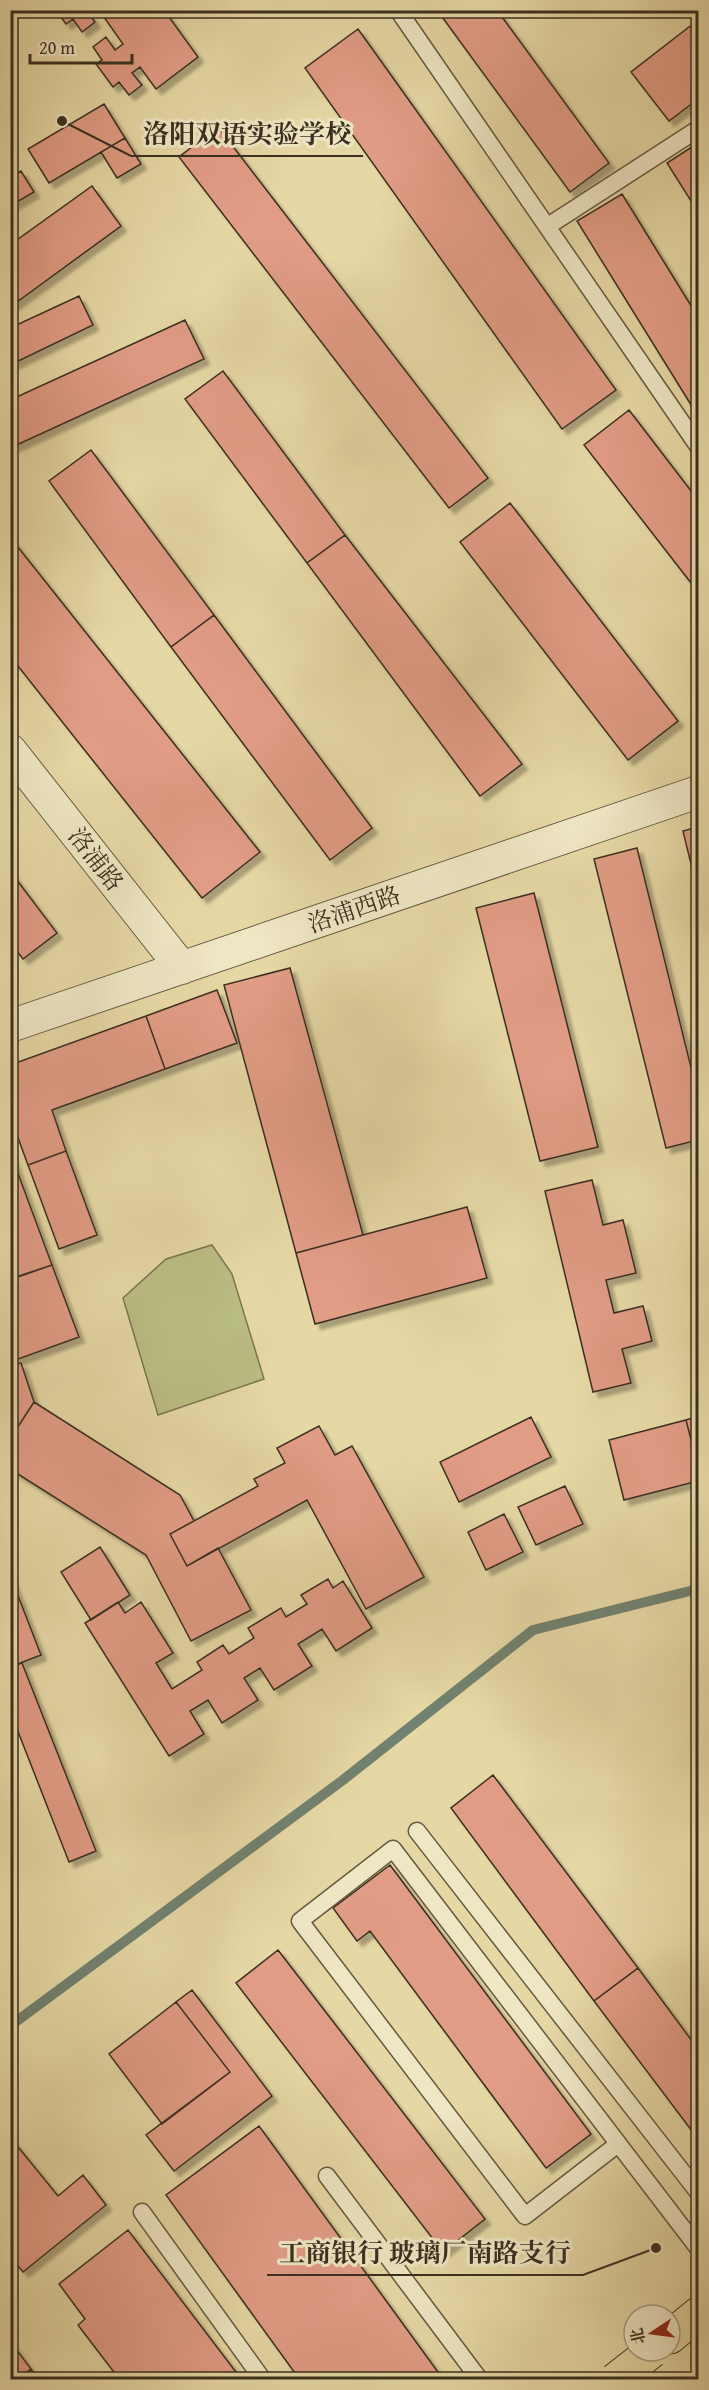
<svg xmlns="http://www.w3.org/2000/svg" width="709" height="2390" font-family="'Gentium Book Plus','Noto Serif SC',serif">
<defs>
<filter id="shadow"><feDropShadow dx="5.5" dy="5.5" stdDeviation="1.5" flood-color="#0004"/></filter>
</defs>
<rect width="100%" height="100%" fill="#e6d8a5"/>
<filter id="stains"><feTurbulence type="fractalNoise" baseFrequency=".00333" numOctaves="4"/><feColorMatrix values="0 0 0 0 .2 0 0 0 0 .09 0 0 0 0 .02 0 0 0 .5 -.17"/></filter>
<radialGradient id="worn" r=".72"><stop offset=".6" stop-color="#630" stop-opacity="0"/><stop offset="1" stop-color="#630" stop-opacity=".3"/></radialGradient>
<!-- green -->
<path fill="#babd83" stroke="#7a7652" stroke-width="1.5" d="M212 1245 232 1274 264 1379 158 1415 123 1298 166 1259Z"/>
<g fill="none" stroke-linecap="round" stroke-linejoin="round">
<!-- stream -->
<path stroke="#718270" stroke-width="10" d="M10 2026 343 1780 533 1630 698 1589"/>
</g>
<!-- building -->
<path fill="#e19c85" stroke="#3a2f20" stroke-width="1.5" filter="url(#shadow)" d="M56 10H86L95 22 82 32 73 19 66 24Z
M99 10H164L198 57 156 89 140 67 132 73 142 85 129 95 119 82 113 87 96 64 102 60 93 47 106 37 115 50 123 44Z
M437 10H497L609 163 570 192Z
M698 20V99L669 121 631 72Z
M358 29 616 390 562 429 305 68Z
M104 104 125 138 49 183 28 149Z
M218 127 488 478 449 508 179 157Z
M125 138 141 164 117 178 101 152Z
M698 143V212L667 163Z
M21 171 34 192 10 206V177Z
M92 186 121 226 10 307V245Z
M622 194 698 317V416L577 221Z
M79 296 93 325 10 365V328Z
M185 320 204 359 10 448V400Z
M223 371 345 535 307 563 185 399Z
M629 410 698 500V592L584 445Z
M91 450 214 615 171 647 49 481Z
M510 503 678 721 628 760 460 542Z
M345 535 522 764 480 796 307 563Z
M10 537 260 852 202 898 10 656Z
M214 615 372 828 330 860 171 647Z
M698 827V893L683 831Z
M637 848 698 1096V1140L666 1148 594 859Z
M10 871 57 933 23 959 10 942Z
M534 893 598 1147 540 1161 476 908Z
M290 968 363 1235 296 1253 224 985Z
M217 990 237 1043 165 1069 146 1016Z
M146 1016 165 1069 52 1110 66 1151 28 1165 10 1116V1065Z
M66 1151 97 1235 59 1249 28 1165Z
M10 1152 52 1265 10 1279Z
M592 1180 603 1225 623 1220 636 1273 606 1280 614 1313 643 1306 652 1341 622 1349 631 1383 593 1392 545 1191Z
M467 1207 487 1278 315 1324 296 1253Z
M52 1265 79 1337 10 1362V1290L18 1287 15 1278Z
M21 1363 34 1402 10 1439V1365Z
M34 1402 180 1495 194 1521 170 1534 187 1566 218 1548 251 1610 191 1641 146 1555 10 1469V1439Z
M698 1416V1467L686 1420Z
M531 1417 551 1457 459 1502 440 1462Z
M686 1420 698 1467V1481L624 1500 609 1440Z
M319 1426 335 1455 352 1446 424 1577 366 1609 307 1500 187 1566 170 1534 258 1486 254 1479 285 1463 277 1448Z
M565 1486 583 1524 536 1545 518 1507Z
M504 1514 523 1552 486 1570 468 1532Z
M100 1547 130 1595 91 1620 61 1572Z
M10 1575 41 1655 10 1667Z
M328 1579 333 1588 343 1581 372 1628 336 1651 322 1629 298 1644 312 1666 274 1690 260 1668 244 1678 258 1700 222 1723 208 1700 190 1711 204 1734 169 1756 85 1623 118 1602 125 1613 141 1602 173 1653 156 1663 172 1689 202 1670 197 1662 223 1645 229 1654 254 1638 248 1628 281 1608 286 1617 307 1604 301 1595Z
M22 1663 96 1851 69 1862 10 1711V1667Z
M493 1775 638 1968 594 2001 451 1808Z
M390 1865 591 2134 546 2168 370 1931 357 1941 333 1908Z
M278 1950 485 2219 443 2252 236 1983Z
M638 1968 698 2049V2139L594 2001Z
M192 1990 272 2096 174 2171 146 2135 230 2072 176 2002Z
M176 2002 230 2072 162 2124 109 2054Z
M259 2126 443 2379 442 2380H300L166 2195Z
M10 2137 58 2196 83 2175 106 2205 23 2272 10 2256Z
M128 2230 242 2380H120L78 2325 85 2319 59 2284Z
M10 2341 31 2369 16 2380H10Z
M31 2369 39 2380H16Z"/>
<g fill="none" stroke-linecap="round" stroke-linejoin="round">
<!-- service casing -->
<g stroke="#655941" stroke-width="19">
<path id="service" d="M398 10 698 446
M548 226 698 129
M417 1831 698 2192
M618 2144 525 2216 300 1921 393 1849 698 2248
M327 2176 480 2380
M142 2212 263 2380"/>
</g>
<!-- minor casing -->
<g stroke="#655941" stroke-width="34">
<path id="minor" d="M10 750 182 968
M10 1026 698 792"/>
</g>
<!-- trunk casing -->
<g stroke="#3a2f20" stroke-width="35">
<path id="trunk" d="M670 2337 698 2314"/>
</g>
<!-- service -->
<use href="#service" stroke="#efe6c4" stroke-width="16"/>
<!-- minor -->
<use href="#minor" stroke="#efe6c4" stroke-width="32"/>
<!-- trunk -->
<use href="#trunk" stroke="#e6d8a5" stroke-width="33"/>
<!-- trunk-bridge casing -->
<g stroke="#3a2f20" stroke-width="35" stroke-linecap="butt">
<path id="trunk-bridge" d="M615 2380 652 2351"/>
</g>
<!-- trunk-bridge -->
<use href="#trunk-bridge" stroke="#e6d8a5" stroke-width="33"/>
</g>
<g text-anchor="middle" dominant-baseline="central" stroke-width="6" stroke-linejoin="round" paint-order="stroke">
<!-- street labels -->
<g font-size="24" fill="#3a2f20" stroke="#efe6c4">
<text transform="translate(96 859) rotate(52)">洛浦路</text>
<text transform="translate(354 909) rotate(-19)">洛浦西路</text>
</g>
</g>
<!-- callouts -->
<path fill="none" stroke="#3a2f20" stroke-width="2" d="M62 121L131 156H363M656 2248L583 2275H267"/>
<g fill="#3a2f20" stroke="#efe6c4" stroke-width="2">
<circle cx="62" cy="121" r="6"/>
<circle cx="656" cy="2248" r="6"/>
</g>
<g font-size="26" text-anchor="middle" font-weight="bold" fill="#3a2f20" stroke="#efe6c4" stroke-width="6" stroke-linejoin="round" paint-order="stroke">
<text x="247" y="143">洛阳双语实验学校</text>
<text x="425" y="2262">工商银行 玻璃厂南路支行</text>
</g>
<!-- margin -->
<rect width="709" height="2390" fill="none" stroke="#e6d8a5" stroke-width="36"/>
<rect x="12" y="12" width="685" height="2366" fill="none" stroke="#3a2f20" stroke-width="3"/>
<rect x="18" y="18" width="673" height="2354" fill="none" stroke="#3a2f20" stroke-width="1.5"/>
<!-- north arrow -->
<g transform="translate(652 2333) rotate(257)"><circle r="28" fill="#efe6c4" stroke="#a79d82" stroke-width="1.5"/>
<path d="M0-4.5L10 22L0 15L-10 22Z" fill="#8f2418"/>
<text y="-9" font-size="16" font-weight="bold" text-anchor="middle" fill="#3a2f20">北</text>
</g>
<!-- scale -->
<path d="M30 54v9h102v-9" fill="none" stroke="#3a2f20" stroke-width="3"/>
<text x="39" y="54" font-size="18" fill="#3a2f20" stroke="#efe6c4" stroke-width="4.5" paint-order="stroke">20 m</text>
<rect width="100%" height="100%" filter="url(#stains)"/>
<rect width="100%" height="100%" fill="url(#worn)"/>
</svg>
